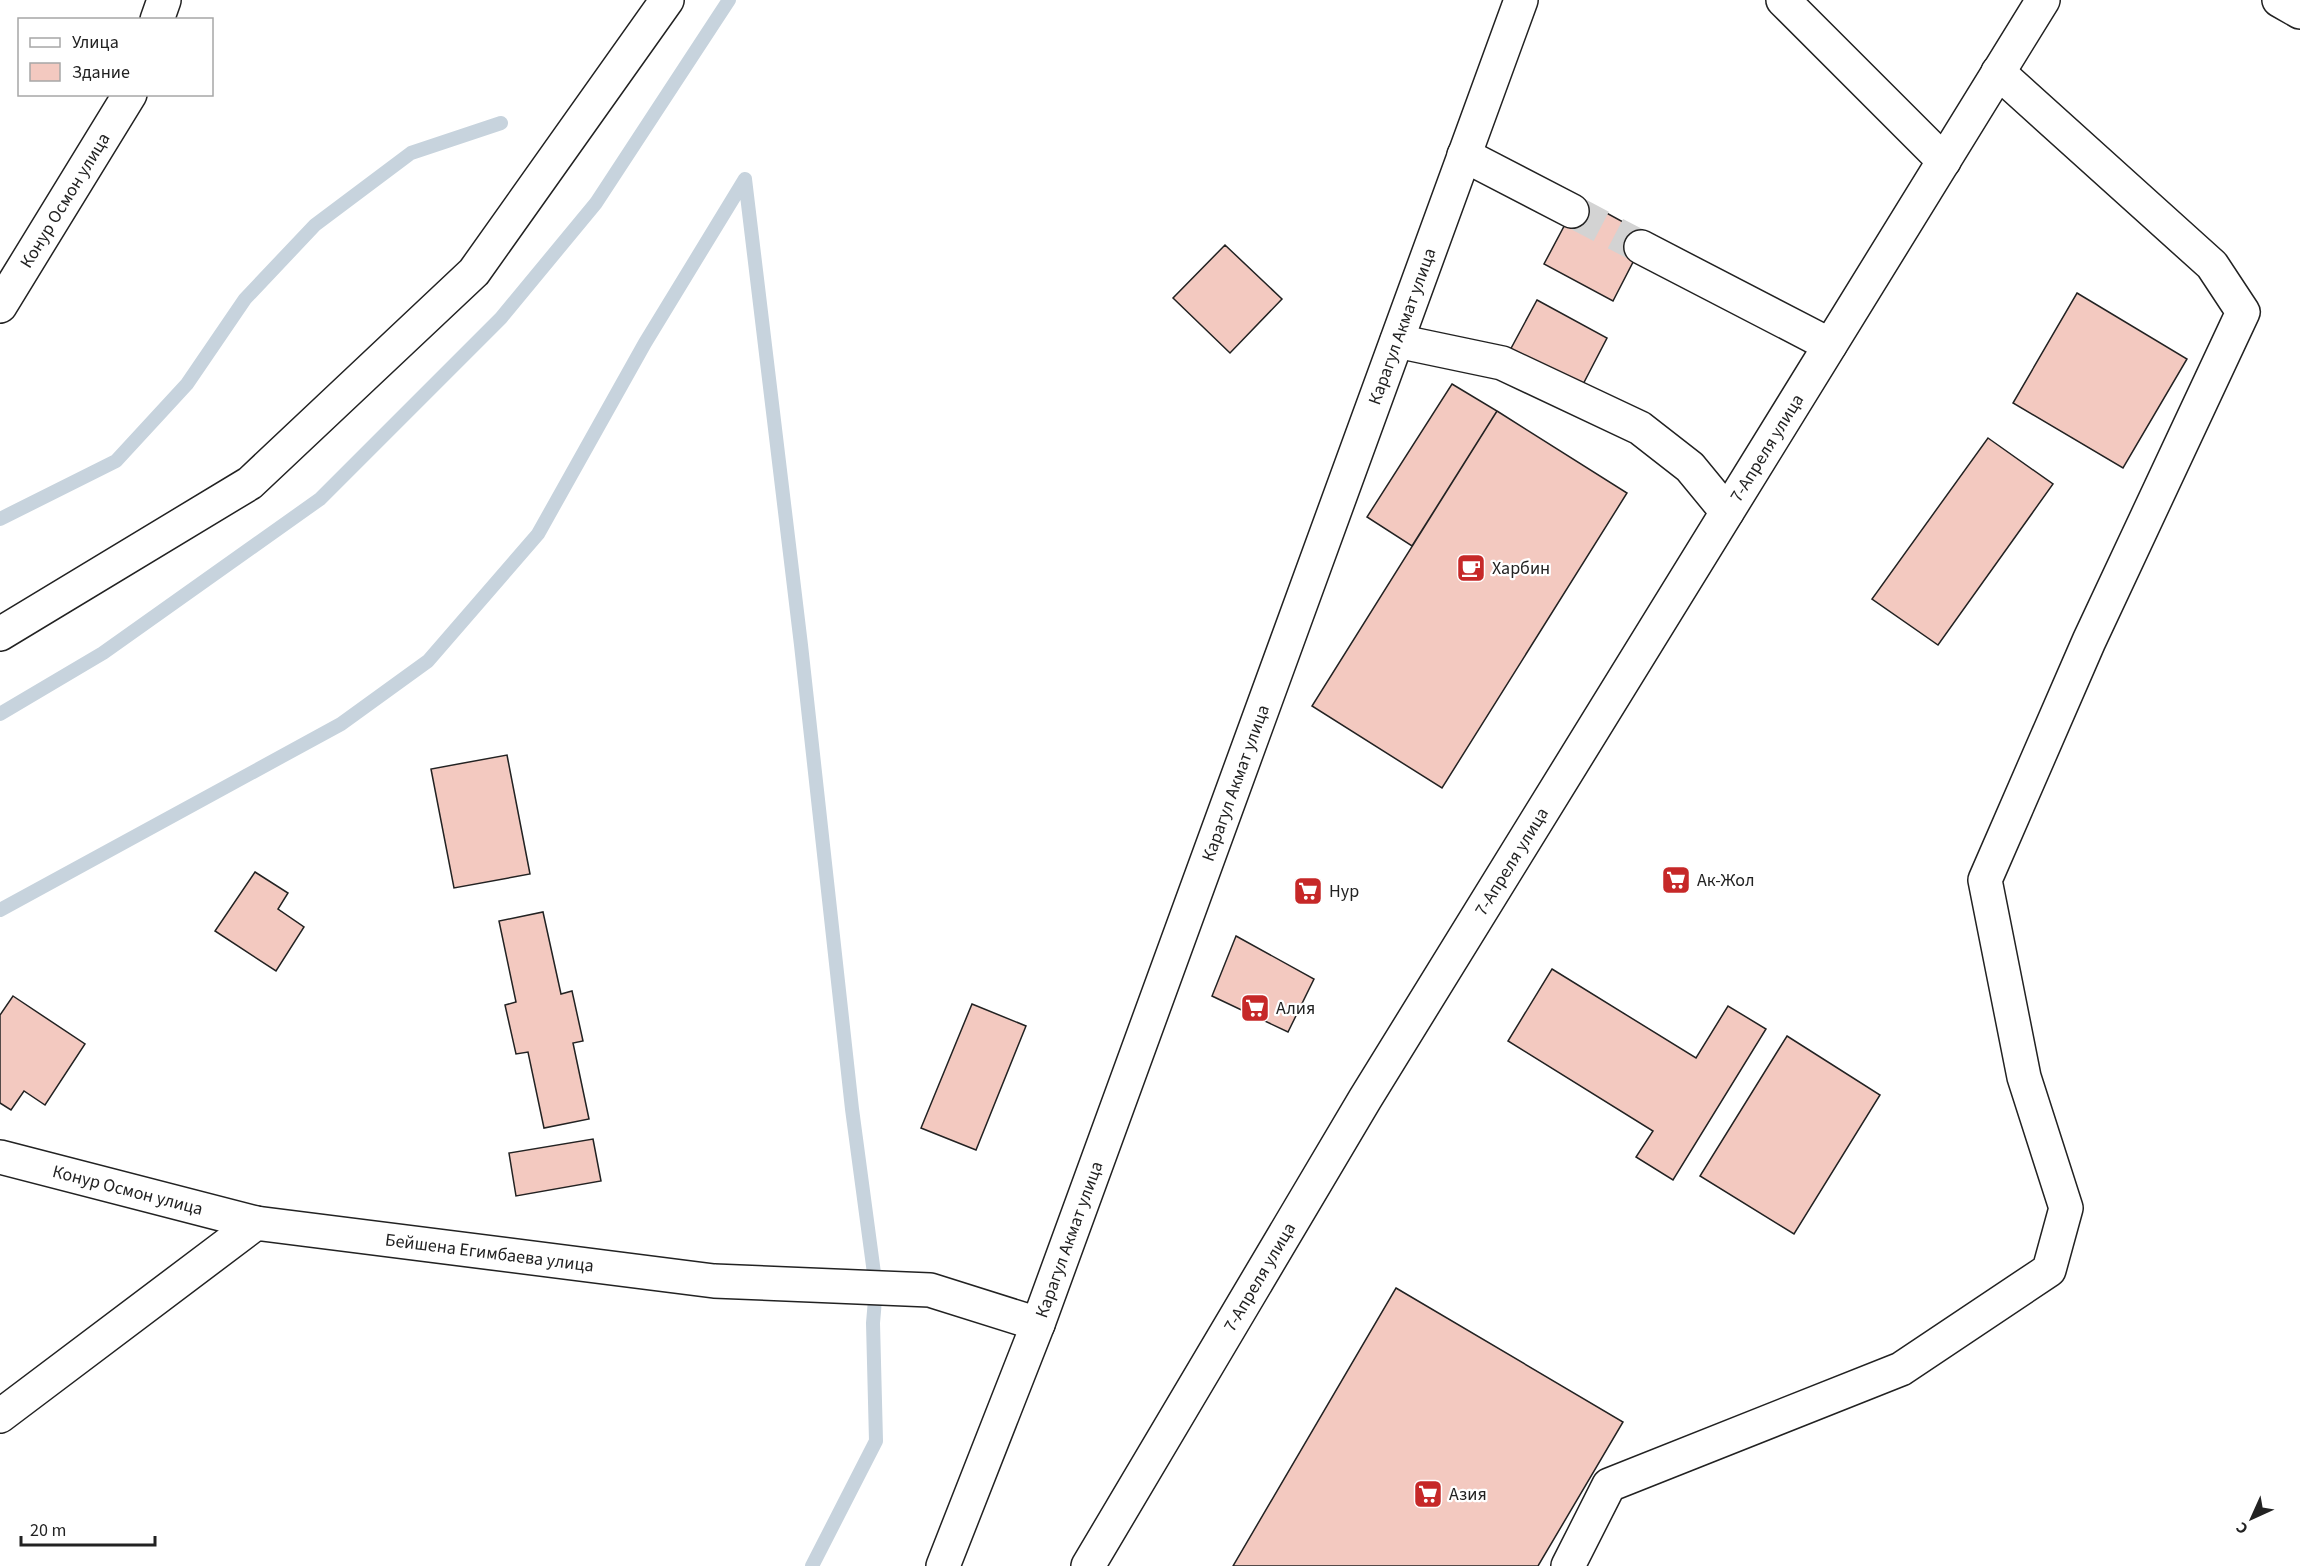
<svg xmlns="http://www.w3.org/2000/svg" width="2300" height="1566" font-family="'Source Sans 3',sans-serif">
<rect width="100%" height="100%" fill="#fff"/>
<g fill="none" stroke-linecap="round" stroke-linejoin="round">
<!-- stream -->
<path stroke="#c7d3dd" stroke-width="14" d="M745 179 801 645 852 1109 876 1288 873 1323 876 1441 812 1566
M0 519 116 461 187 384 245 299 315 225 411 153 501 123
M0 714 103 653 320 499 501 318 596 203 729 0
M0 910 341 724 428 661 538 534 645 343 745 179"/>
</g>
<!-- building -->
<path fill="#f3c9c0" stroke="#222" stroke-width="1.5" d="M1579 198 1647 235 1613 301 1544 264Z
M1225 245 1282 299 1230 353 1173 298Z
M2077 293 2187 359 2123 468 2013 403Z
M1537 300 1607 338 1579 392 1508 354Z
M1452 384 1497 411 1412 546 1367 517Z
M1497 411 1627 493 1442 788 1312 706Z
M1988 438 2053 484 1938 645 1872 599Z
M507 755 530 874 454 888 431 769Z
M255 872 288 893 278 909 304 927 276 971 215 931Z
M543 912 561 994 572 991 583 1041 573 1043 589 1119 544 1128 528 1052 516 1054 505 1005 516 1002 499 921Z
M1236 936 1314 979 1288 1032 1212 996Z
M1552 969 1696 1058 1728 1006 1766 1029 1673 1180 1636 1157 1653 1131 1508 1041Z
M13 996 85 1044 45 1105 24 1091 11 1110 0 1103V1015Z
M972 1004 1026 1026 976 1150 921 1128Z
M1787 1036 1880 1095 1794 1234 1700 1176Z
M593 1139 601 1181 516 1196 509 1153Z
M1396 1288 1623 1422 1538 1566H1233Z"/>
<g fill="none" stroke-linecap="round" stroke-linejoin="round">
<!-- minor-tunnel -->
<path stroke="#d3d3d3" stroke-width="33" stroke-dasharray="33 16" stroke-linecap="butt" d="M1572 211 1641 247"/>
<!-- minor casing -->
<g stroke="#222" stroke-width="36">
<g id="minor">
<path d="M1783 0 1944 161"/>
<path d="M2279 0 2300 12"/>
<path d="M157 20 164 0"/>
<path d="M1464 155 1572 211"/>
<path d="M1641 247 1830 345"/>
<path id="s1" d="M0 306 130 94"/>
<path d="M1397 341 1502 363 1640 428 1690 467 1727 512"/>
<path d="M0 634 250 483 474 272 667 0"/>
<path id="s2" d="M0 1157 256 1223"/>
<path id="s3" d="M0 1416 256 1223 714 1281 930 1290 1038 1324"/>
<path id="s4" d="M943 1566 1038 1324 1521 0"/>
<path d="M1568 1566 1609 1485 1901 1369 2049 1270 2066 1208 2024 1077 1985 880 2089 641 2243 312 2212 265 1998 72"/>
</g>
</g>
<!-- major casing -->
<g stroke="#222" stroke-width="36">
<g id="major">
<path id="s5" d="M1088 1566 1365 1099 2043 0"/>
</g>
</g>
<!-- minor -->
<use href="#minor" stroke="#fff" stroke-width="33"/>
<!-- major -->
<use href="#major" stroke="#fff" stroke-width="33"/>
</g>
<!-- icons -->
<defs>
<g id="cafe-square" transform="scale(1.5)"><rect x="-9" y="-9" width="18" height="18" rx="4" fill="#c62828" stroke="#fff"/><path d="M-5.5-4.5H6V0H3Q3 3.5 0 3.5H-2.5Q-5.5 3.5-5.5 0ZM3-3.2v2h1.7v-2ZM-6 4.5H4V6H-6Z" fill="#fff"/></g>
<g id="supermarket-square" transform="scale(1.5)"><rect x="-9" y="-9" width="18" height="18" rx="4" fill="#c62828" stroke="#fff"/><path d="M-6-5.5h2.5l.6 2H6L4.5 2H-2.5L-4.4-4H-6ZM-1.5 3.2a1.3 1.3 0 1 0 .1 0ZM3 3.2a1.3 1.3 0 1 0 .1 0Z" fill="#fff"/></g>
</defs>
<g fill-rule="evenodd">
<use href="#cafe-square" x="1471" y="568"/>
<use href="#supermarket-square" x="1676" y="880"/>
<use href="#supermarket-square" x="1308" y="891"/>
<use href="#supermarket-square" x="1255" y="1008"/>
<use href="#supermarket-square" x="1428" y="1494"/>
</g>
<g text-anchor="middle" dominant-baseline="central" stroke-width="4.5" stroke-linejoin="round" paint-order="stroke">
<!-- street labels -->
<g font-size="18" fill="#222" stroke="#fff">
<text stroke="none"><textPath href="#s1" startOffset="124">Конур Осмон улица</textPath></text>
<text stroke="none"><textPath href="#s4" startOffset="1322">Карагул Акмат улица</textPath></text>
<text stroke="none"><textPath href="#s5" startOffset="1308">7-Апреля улица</textPath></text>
<text stroke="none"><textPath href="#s4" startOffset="836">Карагул Акмат улица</textPath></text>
<text stroke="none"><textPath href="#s5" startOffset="822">7-Апреля улица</textPath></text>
<text stroke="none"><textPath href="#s2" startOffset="132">Конур Осмон улица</textPath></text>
<text stroke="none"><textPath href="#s4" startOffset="350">Карагул Акмат улица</textPath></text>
<text stroke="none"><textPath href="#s3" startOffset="556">Бейшена Егимбаева улица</textPath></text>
<text stroke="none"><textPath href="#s5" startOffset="336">7-Апреля улица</textPath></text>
</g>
<!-- poi labels -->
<g font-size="18" fill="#222" stroke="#fff" text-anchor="start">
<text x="1492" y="568">Харбин</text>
<text x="1697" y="880">Ак-Жол</text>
<text x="1329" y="891">Нур</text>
<text x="1276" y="1008">Алия</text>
<text x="1449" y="1494">Азия</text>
</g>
</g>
<!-- legend -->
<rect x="18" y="18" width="195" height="78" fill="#ffffff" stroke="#a7a7a7" stroke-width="1.5"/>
<rect x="30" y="38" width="30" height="9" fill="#ffffff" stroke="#a7a7a7" stroke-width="1.5"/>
<text x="72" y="48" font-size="18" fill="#222222">Улица</text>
<rect x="30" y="63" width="30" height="18" fill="#f3c9c0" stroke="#a7a7a7" stroke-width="1.5"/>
<text x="72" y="78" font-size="18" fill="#222222">Здание</text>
<!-- north arrow -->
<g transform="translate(2252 1518) rotate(225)" stroke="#ffffff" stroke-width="4.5" paint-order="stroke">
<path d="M0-4.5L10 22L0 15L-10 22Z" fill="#222222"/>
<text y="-9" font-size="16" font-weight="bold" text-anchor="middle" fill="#222222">С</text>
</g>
<!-- scale -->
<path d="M21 1536v9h134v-9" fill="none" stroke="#222222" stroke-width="3"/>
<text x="30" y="1536" font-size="18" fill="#222222" stroke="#ffffff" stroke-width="4.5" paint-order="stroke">20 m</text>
</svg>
